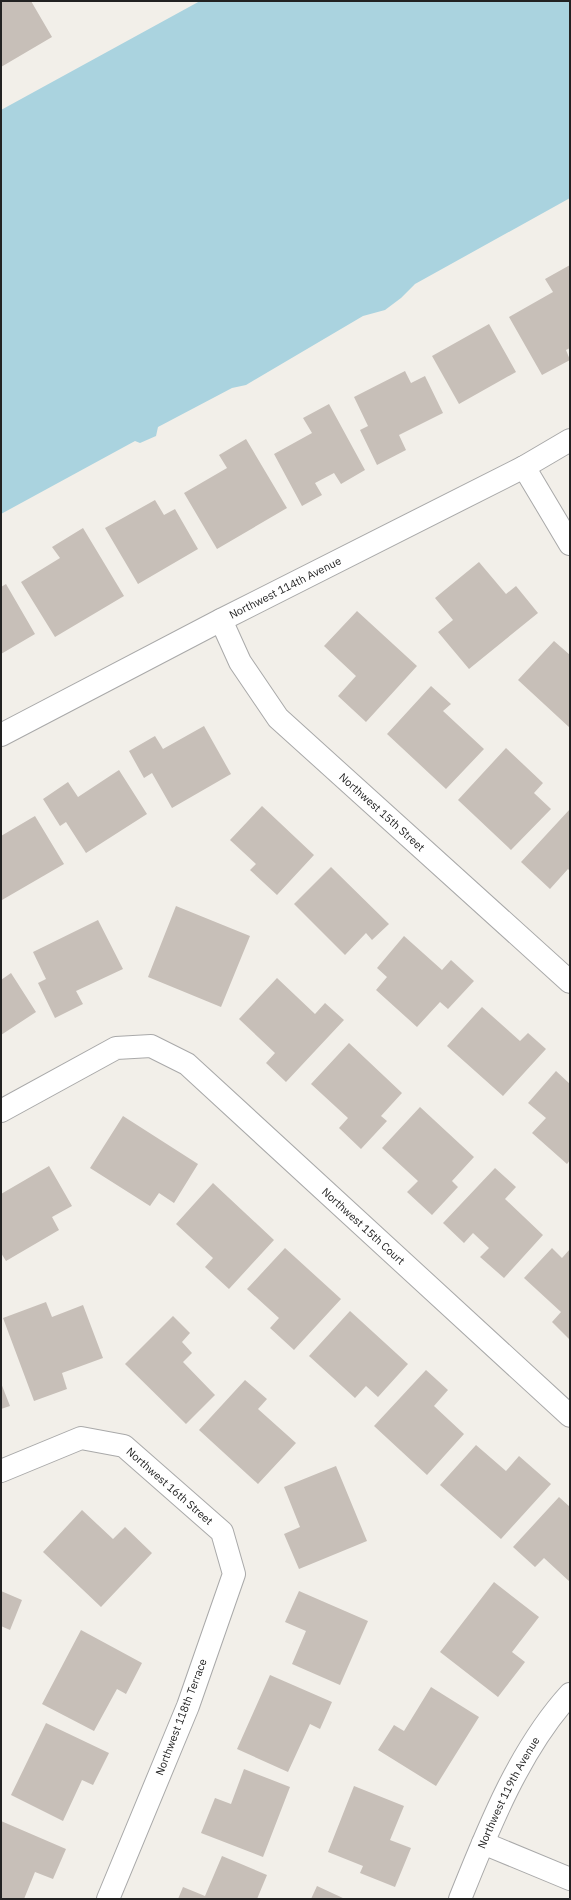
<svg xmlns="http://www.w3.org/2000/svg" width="571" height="1900" font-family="'IBM Plex Sans',sans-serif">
<rect width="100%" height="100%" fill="#f2efe9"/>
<!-- water -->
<path fill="#aad3df" d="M200 1H570V198L415 284 401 298 385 310 363 316 246 385 232 388 158 427 156 436 140 443 135 441 1 514V110Z"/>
<!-- building -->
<path fill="#c7bfb8" d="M1 1H31L52 37 1 67Z
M570 265V348L566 350 570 360 542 375 509 317 553 292 545 279Z
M489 324 516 372 459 404 432 356Z
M405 371 411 383 425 376 443 413 399 435 406 450 377 465 360 430 368 426 354 397Z
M329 404 365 470 341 484 334 473 315 483 322 495 302 506 274 454 312 433 303 418Z
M246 439 287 508 217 549 184 493 227 468 219 455Z
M155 500 164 515 175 509 198 549 138 584 105 528Z
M83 528 124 596 55 637 21 582 60 558 52 547Z
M479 562 506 594 516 586 538 613 469 669 438 632 453 620 435 598Z
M6 584 35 634 1 654V587Z
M357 611 417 666 366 722 338 696 356 676 324 646Z
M554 641 570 655V728L518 680Z
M431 686 451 704 443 711 484 749 446 789 387 734Z
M204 726 231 774 172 808 152 773 144 778 129 751 155 736 163 749Z
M506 748 543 783 534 793 551 809 511 850 458 800Z
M119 770 147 814 86 853 66 822 60 826 43 799 68 782 78 797Z
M262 806 314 855 277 895 250 870 256 864 230 840Z
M570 809V871L568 869 550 889 521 862Z
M35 816 64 864 2 900 1 836Z
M331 867 389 924 372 940 366 933 345 955 294 904Z
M176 906 250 936 221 1007 148 977Z
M98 920 123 969 76 991 83 1004 55 1018 38 983 46 979 33 952Z
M404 936 442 970 451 960 474 981 448 1009 440 1002 417 1027 376 990 387 977 377 968Z
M11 973 36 1012 1 1035V980Z
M277 978 315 1014 325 1003 344 1020 286 1082 266 1063 275 1053 239 1019Z
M482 1007 520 1041 528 1033 546 1049 503 1096 447 1046Z
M349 1043 402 1093 381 1116 387 1121 361 1149 339 1128 348 1118 311 1084Z
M556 1071 570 1084V1160L567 1164 532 1133 546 1118 528 1103Z
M420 1107 474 1157 452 1181 458 1187 432 1215 407 1192 418 1181 382 1148Z
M123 1116 198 1164 174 1203 159 1193 150 1206 90 1168Z
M49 1166 72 1206 52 1217 59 1230 6 1261 1 1253V1194Z
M495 1168 516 1187 505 1199 543 1235 504 1278 480 1257 489 1248 473 1233 464 1243 443 1223Z
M213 1183 274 1240 229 1289 205 1267 213 1258 176 1224Z
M285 1248 341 1299 294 1350 270 1328 279 1318 247 1289Z
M552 1248 562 1258 570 1249V1340L552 1322 561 1312 524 1278Z
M46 1302 52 1317 83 1305 103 1358 62 1373 67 1389 34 1401 3 1318Z
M350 1311 408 1364 378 1397 366 1386 355 1398 309 1356Z
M173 1316 190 1333 182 1342 192 1353 183 1362 215 1395 186 1424 125 1364Z
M426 1370 448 1390 434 1406 464 1434 427 1475 374 1426Z
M245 1380 267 1399 258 1409 296 1443 258 1484 199 1430Z
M1 1383 10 1406 1 1409Z
M476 1445 506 1471 519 1456 551 1484 501 1539 440 1485Z
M336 1466 367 1541 299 1569 284 1534 300 1527 284 1487Z
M559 1497 570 1507V1582L544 1558 535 1567 513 1547Z
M82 1510 113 1539 125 1527 152 1553 101 1607 43 1552Z
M494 1582 539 1617 512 1652 525 1662 498 1697 440 1652Z
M1 1591 22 1600 10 1630 1 1626Z
M299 1591 368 1621 340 1685 292 1664 306 1631 285 1622Z
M81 1630 142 1663 126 1694 117 1689 94 1731 42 1704Z
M270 1675 332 1702 320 1729 310 1724 288 1772 237 1749Z
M431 1687 479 1717 436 1786 378 1750 394 1725 404 1731Z
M46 1723 109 1753 93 1785 82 1780 63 1821 11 1795Z
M244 1769 290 1787 263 1857 201 1833 215 1798 231 1804Z
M354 1786 404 1806 390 1840 411 1848 395 1887 360 1873 363 1866 328 1852Z
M1 1821 66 1849 53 1879 35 1872 24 1899 1 1898Z
M222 1856 267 1875 257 1899H178L183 1887 205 1896Z
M317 1886 345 1899H311Z"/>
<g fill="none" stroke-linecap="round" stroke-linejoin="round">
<!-- street casing -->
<g stroke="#a9a9a9" stroke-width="24">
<g id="street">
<path d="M524 467 570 544"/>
<path id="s1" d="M221 620 240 662 278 718 570 982"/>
<path id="s2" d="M1 735 221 620 524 467 570 440"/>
<path id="s3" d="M1 1111 116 1048 151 1046 187 1064 570 1416"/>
<path id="s4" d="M1 1471 81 1438 124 1446 222 1532 234 1574 188 1706 108 1899"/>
<path d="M483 1843 570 1879"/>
<path id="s5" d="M460 1899C488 1829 519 1750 570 1694"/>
</g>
</g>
<!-- street -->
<use href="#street" stroke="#fff" stroke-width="22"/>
</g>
<g text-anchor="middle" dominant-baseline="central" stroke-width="4" stroke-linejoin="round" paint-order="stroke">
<!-- street labels -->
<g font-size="11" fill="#222" stroke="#fff">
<text stroke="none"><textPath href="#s2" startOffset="320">Northwest 114th Avenue</textPath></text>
<text stroke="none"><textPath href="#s1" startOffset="254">Northwest 15th Street</textPath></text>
<text stroke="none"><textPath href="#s3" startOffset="446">Northwest 15th Court</textPath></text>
<text stroke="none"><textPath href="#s4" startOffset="191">Northwest 16th Street</textPath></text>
<text transform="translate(181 1717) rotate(-69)">Northwest 118th Terrace</text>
<text stroke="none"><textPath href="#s5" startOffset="117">Northwest 119th Avenue</textPath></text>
</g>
</g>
<!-- border -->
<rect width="571" height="1900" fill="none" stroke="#222222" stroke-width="4"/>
</svg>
